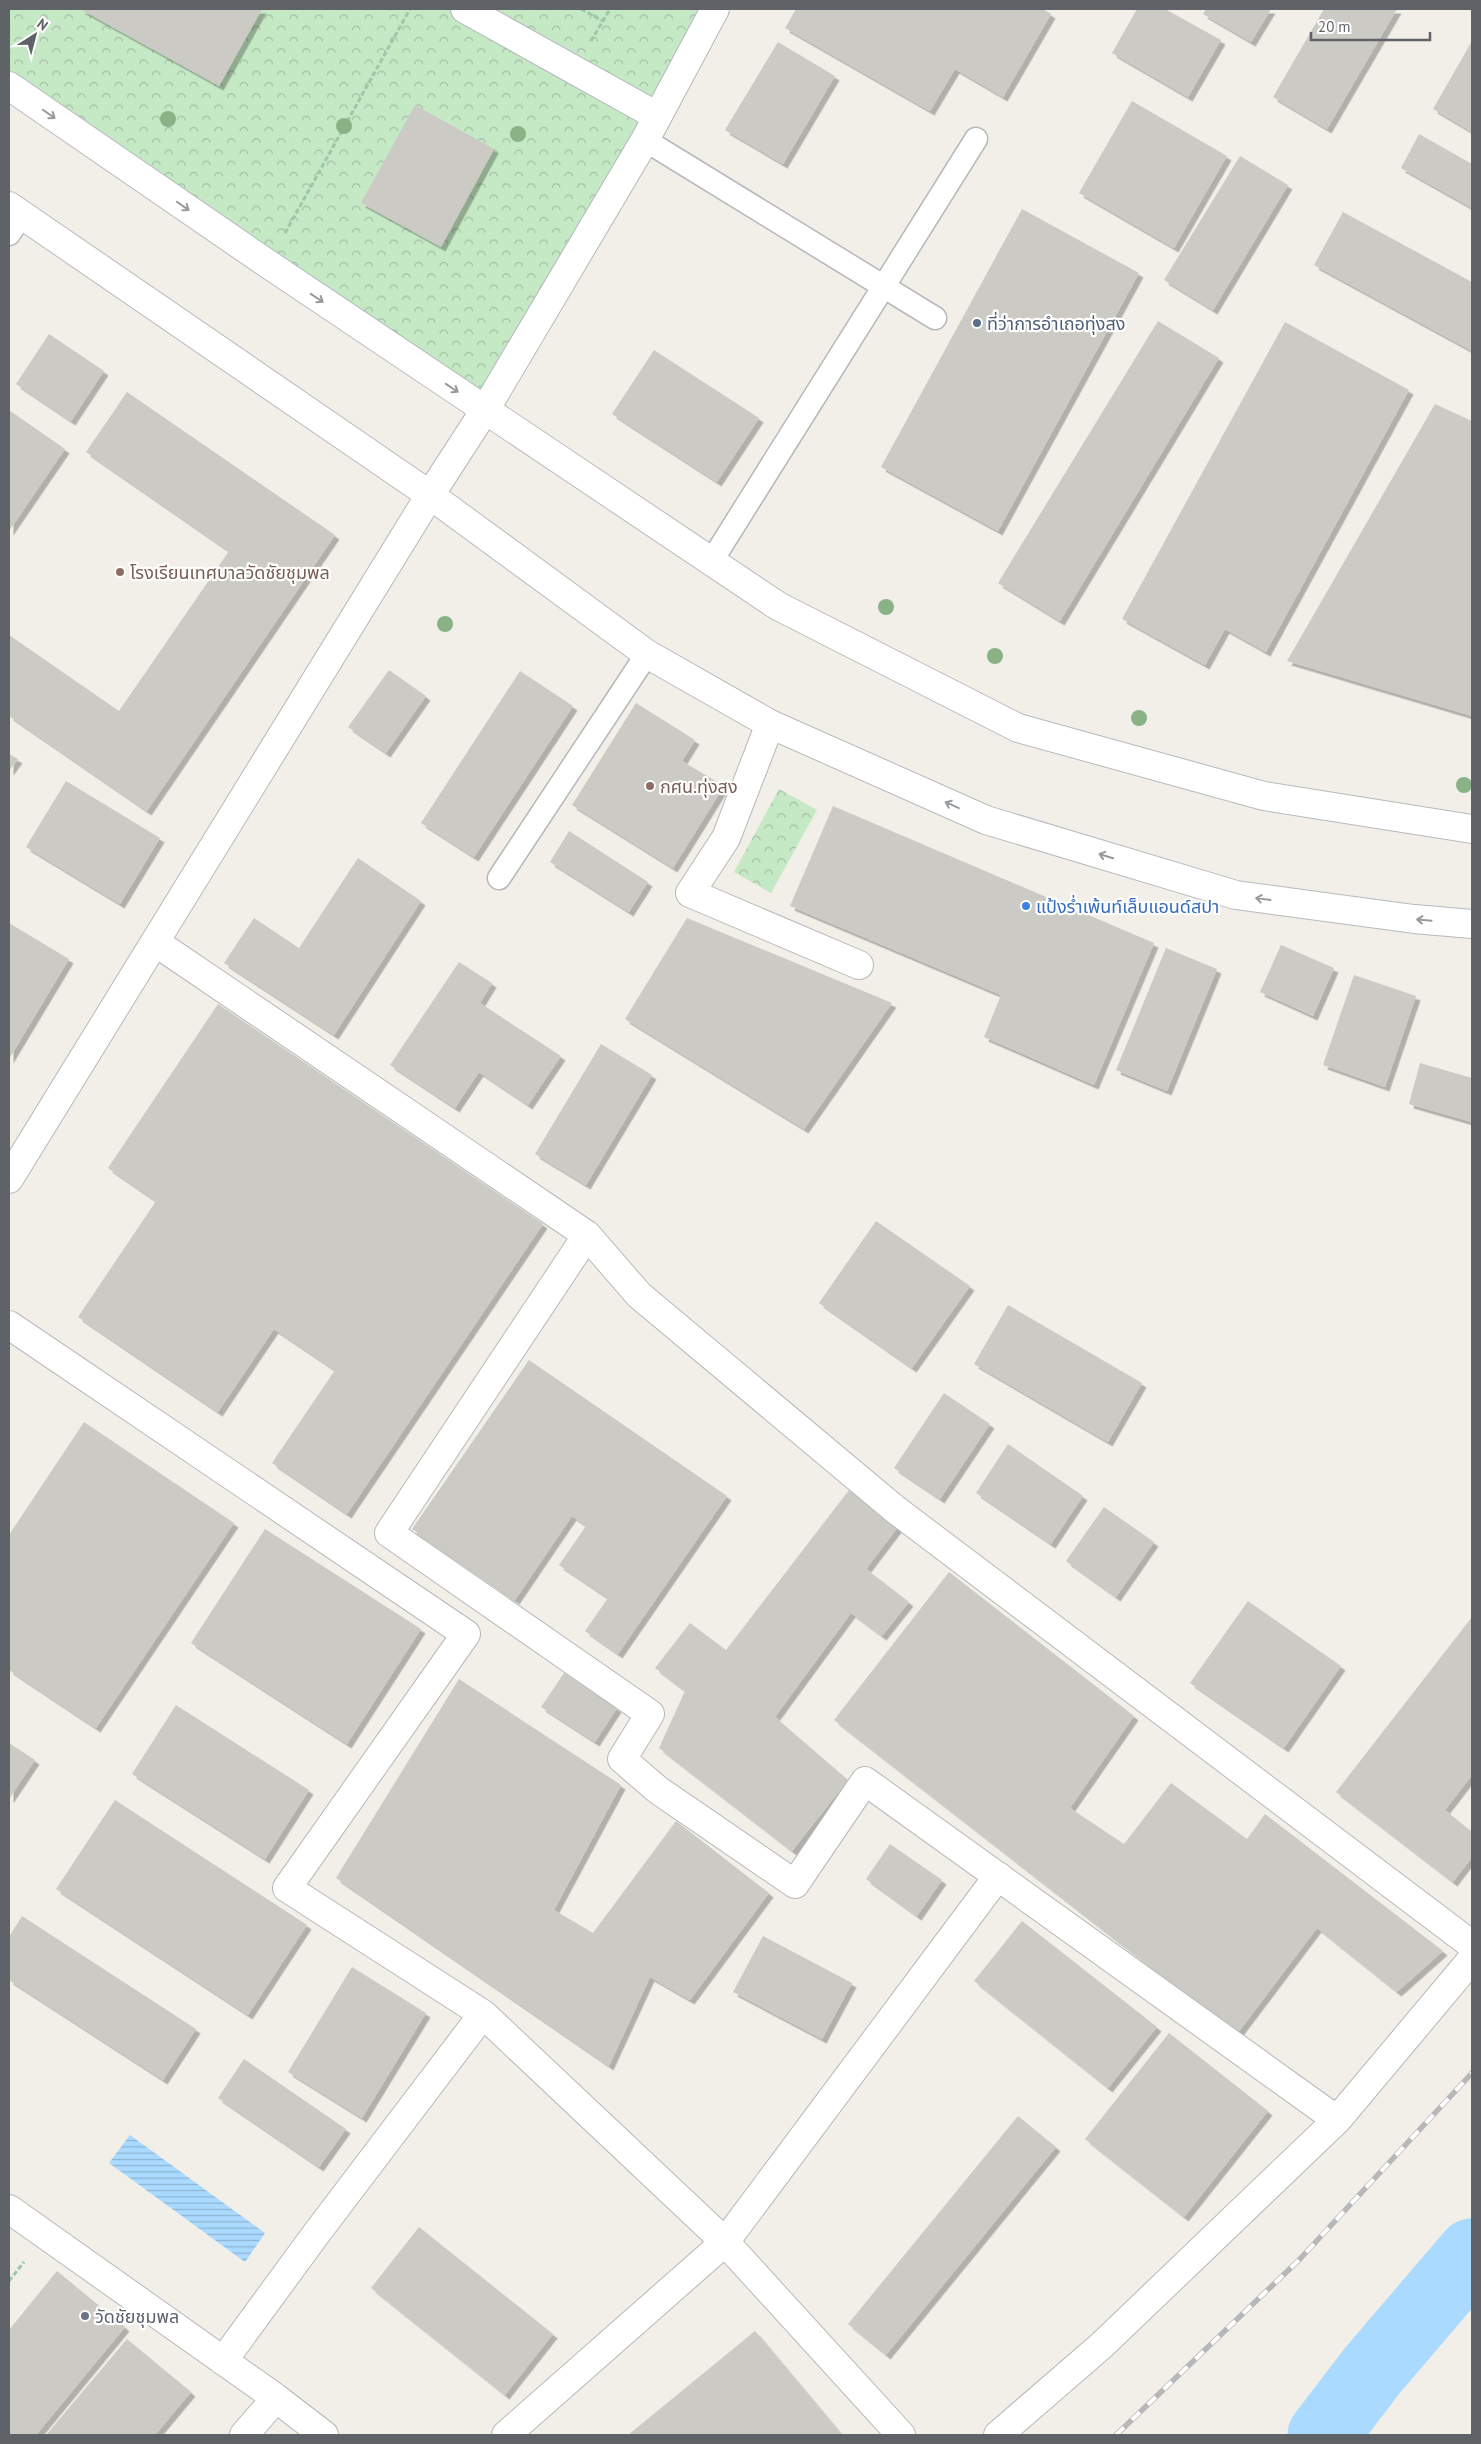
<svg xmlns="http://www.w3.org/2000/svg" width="1481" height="2444" font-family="'PT Sans','Noto Sans Thai',sans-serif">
<defs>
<pattern id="park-crowns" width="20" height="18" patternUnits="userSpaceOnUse" patternTransform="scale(1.25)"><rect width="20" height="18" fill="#c5e8c5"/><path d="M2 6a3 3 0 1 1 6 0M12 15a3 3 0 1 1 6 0" fill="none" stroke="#a3c0a4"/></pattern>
<pattern id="water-rules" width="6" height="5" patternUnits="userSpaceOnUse" patternTransform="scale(1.25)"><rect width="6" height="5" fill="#aadaff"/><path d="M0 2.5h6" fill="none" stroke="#8eb4d2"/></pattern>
<filter id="shadow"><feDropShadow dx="4.5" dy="4.5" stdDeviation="0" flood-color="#0004"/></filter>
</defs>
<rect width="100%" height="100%" fill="#f1efe8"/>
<!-- park -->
<path fill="url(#park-crowns)" d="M9 9H715L485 410 9 86Z
M779 789 817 810 771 893 734 872Z"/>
<!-- water -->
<path fill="url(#water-rules)" d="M130 2135 265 2233 245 2262 109 2163Z"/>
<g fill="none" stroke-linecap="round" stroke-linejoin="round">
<!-- river -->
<path stroke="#aadaff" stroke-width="71" d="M1323 2435 1372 2371 1472 2254"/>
</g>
<!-- building -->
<path fill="#cccac5" filter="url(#shadow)" d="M80 9H262L219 86Z
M796 9H1043L1051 14 1003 97 955 69 930 111 785 28Z
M1137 9H1165L1221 40 1188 97 1112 53Z
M1206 9H1271L1251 42 1203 14Z
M1324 9H1397L1327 129 1273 97Z
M1472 41V132L1433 109Z
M778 42 835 76 783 164 725 130Z
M1132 101 1227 156 1174 248 1079 193Z
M415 105 494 149 441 247 361 203Z
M1419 134 1472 164V208L1401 168Z
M1240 156 1288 185 1213 310 1164 280Z
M1022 209 1139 273 998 531 881 467Z
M1343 212 1472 282V351L1314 265Z
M1158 321 1219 358 1060 621 998 583Z
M1285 322 1409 390 1266 652 1225 629 1205 665 1122 619Z
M49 334 104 371 71 421 16 384Z
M654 350 759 418 717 482 612 414Z
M127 392 335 535 147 811 9 716V635L119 711 229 551 86 452Z
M1435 404 1472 421V716L1287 661Z
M9 410 65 449 9 531Z
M389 670 426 696 386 753 348 727Z
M520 671 573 706 474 857 421 823Z
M636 703 695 740 682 761 724 786 673 868 572 805Z
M9 754 18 759 9 771Z
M66 781 160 838 120 904 26 847Z
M833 806 1154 943 1094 1085 984 1037 1001 995 790 906Z
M569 831 648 882 629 912 550 862Z
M358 858 421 901 334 1035 224 963 254 918 299 948Z
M687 918 892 1003 804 1129 625 1019Z
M9 923 69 959 9 1059Z
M1281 945 1334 968 1313 1016 1260 992Z
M1166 948 1217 969 1167 1091 1116 1070Z
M459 962 492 983 480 1003 561 1056 528 1105 479 1072 455 1108 390 1065Z
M1354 975 1416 996 1385 1087 1323 1065Z
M218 1004 543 1224 347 1514 272 1463 335 1370 274 1329 218 1412 78 1317 156 1201 108 1168Z
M601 1044 652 1075 586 1185 535 1154Z
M1420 1063 1472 1078V1122L1409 1104Z
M876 1221 970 1286 912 1368 819 1303Z
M1008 1305 1142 1383 1108 1442 974 1364Z
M529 1360 727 1496 618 1654 585 1631 608 1598 559 1565 586 1526 572 1516 515 1600 412 1529Z
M944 1393 990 1424 940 1499 894 1468Z
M84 1422 234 1523 96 1728 9 1670V1535Z
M1008 1444 1083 1496 1051 1544 976 1493Z
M849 1490 898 1527 866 1569 909 1602 882 1636 851 1613 775 1717 848 1780 792 1851 659 1748 685 1691 655 1668 690 1623 726 1650Z
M1104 1507 1154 1542 1116 1597 1066 1561Z
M265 1529 421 1629 347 1744 191 1643Z
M949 1572 1134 1716 1070 1808 1124 1844 1171 1783 1247 1839 1265 1814 1443 1951 1397 1992 1317 1928 1237 2034 834 1720Z
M1248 1601 1341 1666 1284 1748 1190 1683Z
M1472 1617V1775L1445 1810 1472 1832V1857L1453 1882 1336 1792Z
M564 1673 617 1708 595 1742 541 1707Z
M459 1679 621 1785 554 1910 593 1933 676 1821 769 1893 690 2000 650 1977 609 2066 336 1878Z
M176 1705 309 1790 265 1859 132 1774Z
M9 1743 35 1760 9 1799Z
M115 1800 307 1925 248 2015 56 1889Z
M890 1844 942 1880 917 1916 866 1879Z
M22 1916 196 2029 163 2080 9 1980V1937Z
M1022 1921 1157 2027 1108 2088 974 1981Z
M763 1936 852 1983 822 2039 733 1992Z
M352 1967 426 2013 362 2118 288 2072Z
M1169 2033 1268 2111 1184 2217 1085 2139Z
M244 2059 346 2129 319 2167 218 2098Z
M1018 2116 1056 2147 886 2355 848 2324Z
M419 2227 553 2334 505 2395 371 2288Z
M57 2271 125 2327 36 2435H9V2330Z
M755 2331 842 2435H628Z
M127 2339 191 2392 155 2435H46Z"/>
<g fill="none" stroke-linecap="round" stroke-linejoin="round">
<!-- service casing -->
<g stroke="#b5b8bc" stroke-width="25">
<path id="service" d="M645 140 935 318
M9 234 22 215
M711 562 976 139
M499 878 647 654"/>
</g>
<!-- minor casing -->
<g stroke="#b5b8bc" stroke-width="30">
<path id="minor" d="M465 9 657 116
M770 724 726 838 690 893 859 965
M155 942 587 1235 639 1295 896 1510 1472 1945
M9 1179 430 495
M587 1235 389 1533 650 1714 622 1759 658 1790 795 1884 865 1781 1337 2120
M9 1325 466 1634 287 1888 483 2014 725 2242 506 2435
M9 2209 276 2398 324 2435
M223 2361 316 2234 483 2014
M244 2435 276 2398
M901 2435 725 2242 998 1876
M998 2435 1102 2345 1337 2120 1472 1959"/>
</g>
<!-- tertiary casing -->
<g stroke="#b5b8bc" stroke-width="30">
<path id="tertiary" d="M485 410 645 140 715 9"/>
</g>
<!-- secondary casing -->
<g stroke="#b6babf" stroke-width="30">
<path id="secondary" d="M9 86 268 264 778 606 1018 728 1264 796 1472 829
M9 206 430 495 647 654 770 724 986 820 1236 895 1414 919 1472 924
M430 495 485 410"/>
</g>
<!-- path -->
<path stroke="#9cc7a9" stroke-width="3" stroke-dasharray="5 2.5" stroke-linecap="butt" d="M581 9 603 21
M591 41 610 9
M285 233 410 9
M9 2281 24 2262"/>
<!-- service -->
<use href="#service" stroke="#fff" stroke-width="22"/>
<!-- minor -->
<use href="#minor" stroke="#fff" stroke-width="28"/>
<!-- tertiary -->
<use href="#tertiary" stroke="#fff" stroke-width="28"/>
<!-- secondary -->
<use href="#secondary" stroke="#fff" stroke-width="28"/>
<!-- rail casing -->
<g stroke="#b6b7b8" stroke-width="5.5">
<path id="rail" d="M1116 2435 1299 2260 1472 2073"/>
</g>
<!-- rail -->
<use href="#rail" stroke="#fff" stroke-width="4" stroke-dasharray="11" stroke-linecap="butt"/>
</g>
<!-- trees -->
<g fill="#89b387">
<circle cx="168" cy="119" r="8"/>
<circle cx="344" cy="126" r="8"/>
<circle cx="518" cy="134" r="8"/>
<circle cx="886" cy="607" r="8"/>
<circle cx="445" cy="624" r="8"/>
<circle cx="995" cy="656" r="8"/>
<circle cx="1139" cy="718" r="8"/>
<circle cx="1464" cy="785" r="8"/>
</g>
<!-- one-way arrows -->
<defs><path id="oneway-shaft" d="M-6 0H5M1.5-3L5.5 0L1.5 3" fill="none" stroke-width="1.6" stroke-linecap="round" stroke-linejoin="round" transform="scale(1.25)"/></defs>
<g stroke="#979a9d">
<use href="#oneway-shaft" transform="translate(49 114) rotate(35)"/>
<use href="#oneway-shaft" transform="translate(183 206) rotate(35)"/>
<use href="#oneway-shaft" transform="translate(317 298) rotate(34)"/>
<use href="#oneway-shaft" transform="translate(452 388) rotate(34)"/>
<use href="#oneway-shaft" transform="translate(952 805) rotate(-156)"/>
<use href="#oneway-shaft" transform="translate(1106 856) rotate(-163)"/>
<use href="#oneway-shaft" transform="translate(1263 899) rotate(-172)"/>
<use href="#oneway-shaft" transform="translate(1424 920) rotate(-175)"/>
</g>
<!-- markers -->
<circle fill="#5c6f8a" stroke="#fff" stroke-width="2" cx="977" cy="323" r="5"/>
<g fill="#8d6e63" stroke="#fff" stroke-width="2">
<circle cx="120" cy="572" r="5"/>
<circle cx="650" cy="786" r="5"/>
</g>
<circle fill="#3f7fe0" stroke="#fff" stroke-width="2" cx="1026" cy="906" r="5"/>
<circle fill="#6b7280" stroke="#fff" stroke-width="2" cx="85" cy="2316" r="5"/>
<g text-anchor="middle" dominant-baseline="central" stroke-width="4.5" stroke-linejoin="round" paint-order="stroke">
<!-- service labels -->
<g font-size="18" fill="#4e5e75" stroke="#fff" text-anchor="start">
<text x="987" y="323">ที่ว่าการอำเถอทุ่งสง</text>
</g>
<!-- education labels -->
<g font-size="18" fill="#785e54" stroke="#fff" text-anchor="start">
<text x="130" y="572">โรงเรียนเทศบาลวัดชัยชุมพล</text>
<text x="660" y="786">กศน.ทุ่งสง</text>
</g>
<!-- shop labels -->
<g font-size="18" fill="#366cbe" stroke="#fff" text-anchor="start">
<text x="1036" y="906">แป้งร่ำเพ้นท์เล็บแอนด์สปา</text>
</g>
<!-- worship labels -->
<g font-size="18" fill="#5b616d" stroke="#fff" text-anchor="start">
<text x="95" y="2316">วัดชัยชุมพล</text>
</g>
</g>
<!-- border -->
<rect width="1481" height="2444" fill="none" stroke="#5f6368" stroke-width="20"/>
<!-- north arrow -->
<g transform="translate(35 35) rotate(36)" stroke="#ffffff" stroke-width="4" paint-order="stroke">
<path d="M0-4L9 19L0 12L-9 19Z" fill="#5f6368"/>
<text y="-8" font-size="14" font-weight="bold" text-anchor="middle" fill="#5f6368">N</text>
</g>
<!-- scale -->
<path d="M1311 32v8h119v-8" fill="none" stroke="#5f6368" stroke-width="2.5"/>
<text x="1318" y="32" font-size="15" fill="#5f6368" stroke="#ffffff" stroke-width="4" paint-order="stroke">20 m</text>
</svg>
